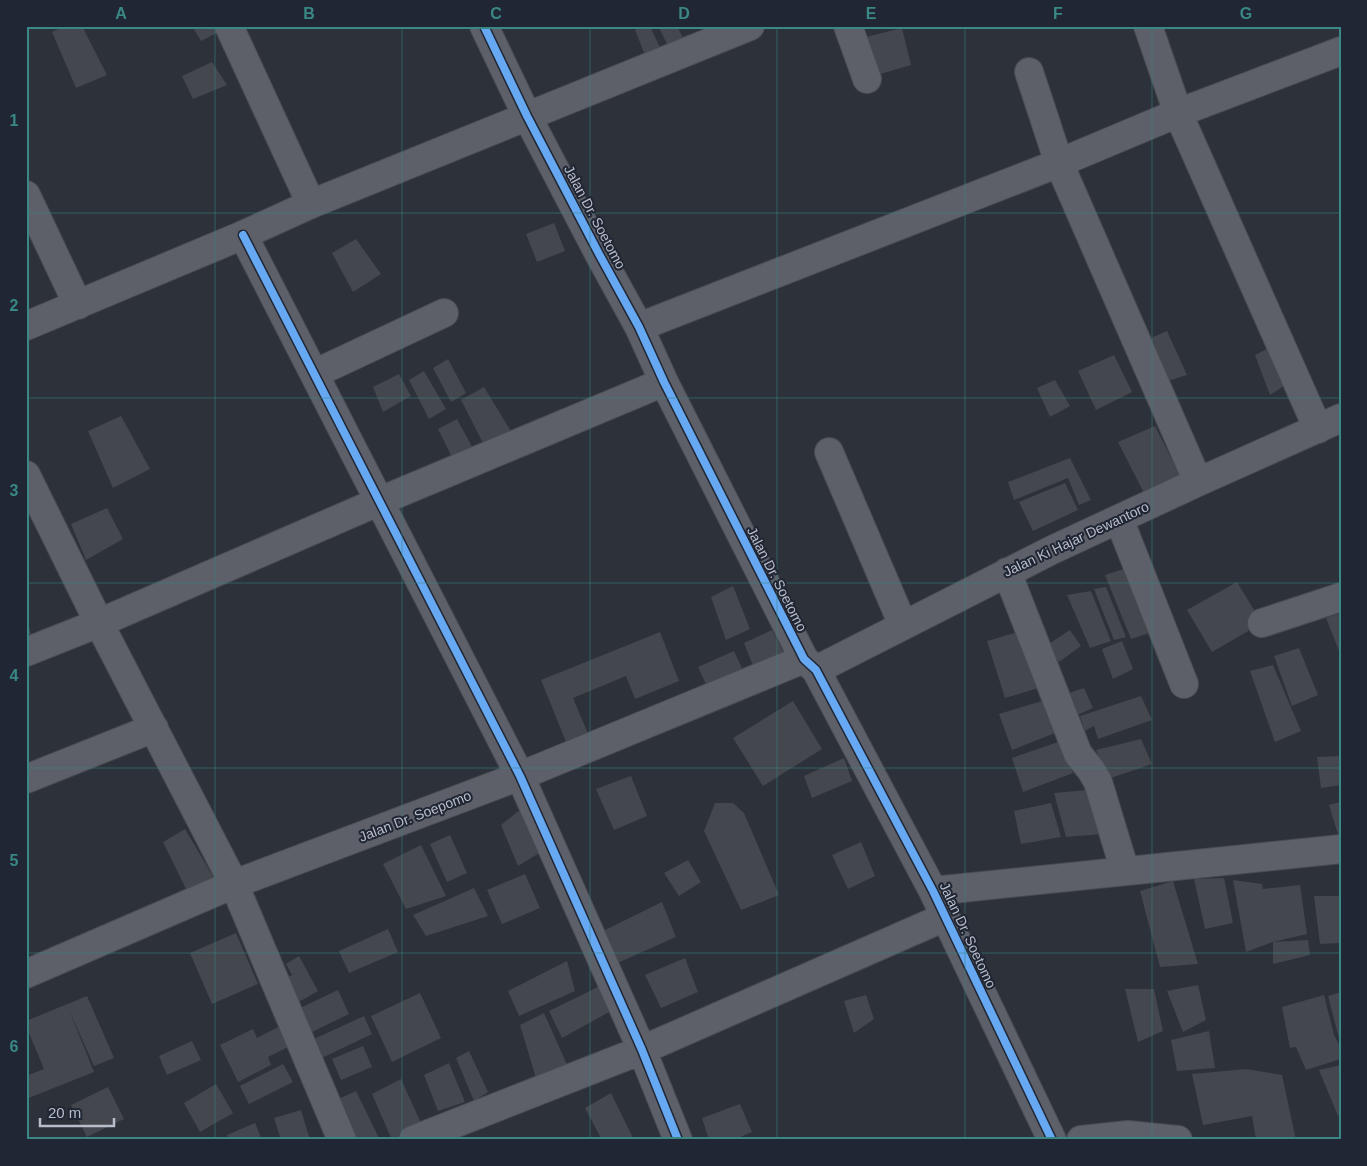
<svg xmlns="http://www.w3.org/2000/svg" width="1367" height="1166" font-family="Helvetica,sans-serif">
<rect width="100%" height="100%" fill="#2d3139"/>
<!-- building -->
<path fill="#44474e" d="M64 26H82L107 75 76 88 52 32Z
M192 26H225L226 28 201 41Z
M643 26H650L662 52 647 60 635 30Z
M658 26H677L686 44 671 52Z
M902 28 911 65 877 75 866 37Z
M212 62 227 85 193 99 182 76Z
M554 223 565 251 537 262 526 234Z
M356 239 381 274 353 292 332 253Z
M1167 331 1187 375 1161 383 1144 341Z
M1273 346 1290 382 1270 395 1255 355Z
M1114 355 1132 392 1096 410 1078 371Z
M448 359 466 393 451 402 433 368Z
M424 371 446 409 429 419 409 380Z
M399 374 411 396 383 412 373 387Z
M1055 380 1070 406 1050 417 1037 388Z
M484 387 512 433 486 449 461 400Z
M121 416 150 469 113 488 88 431Z
M457 419 476 454 457 467 438 429Z
M1155 426 1182 480 1146 497 1118 442Z
M1070 458 1091 500 1079 505 1068 478 1014 500 1008 482Z
M1065 483 1078 510 1033 531 1019 502Z
M107 508 123 539 86 560 71 524Z
M1124 569 1150 633 1131 639 1105 575Z
M1237 582 1262 623 1212 652 1187 610Z
M733 586 750 629 726 640 711 597Z
M1106 587 1126 637 1114 640 1094 589Z
M1091 591 1111 641 1090 648 1067 595Z
M1341 613V650L1339 651 1326 618Z
M26 617 31 634 26 635Z
M772 630 788 660 756 673 744 643Z
M1070 630 1081 646 1059 662 1047 645Z
M1021 631 1042 687 1005 698 987 641Z
M660 632 679 681 635 699 626 676 573 698 597 755 575 764 541 680Z
M1122 641 1133 669 1113 679 1102 649Z
M1299 648 1318 695 1292 706 1274 656Z
M734 651 746 677 711 695 698 667Z
M1273 665 1301 731 1275 742 1250 671Z
M1084 688 1093 708 1068 719 1060 696Z
M1141 696 1152 720 1098 739 1094 726 1085 731 1080 716Z
M793 701 822 749 763 786 733 738Z
M1042 701 1055 733 1012 750 999 714Z
M1141 739 1152 764 1108 779 1096 750Z
M1061 741 1073 773 1023 792 1012 758Z
M1341 756V785L1321 788 1317 757Z
M844 758 852 781 812 798 804 776Z
M631 776 647 816 614 830 596 789Z
M1088 790 1102 834 1066 837 1054 793Z
M1341 802V841H1340L1329 805Z
M715 803H733L744 813 779 895 741 910 704 831Z
M1051 803 1061 837 1021 844 1014 811Z
M521 809 541 852 518 866 501 825Z
M185 829 214 878 187 891 163 842Z
M450 835 467 873 447 882 430 844Z
M861 842 875 876 848 889 832 855Z
M421 845 446 896 406 909 383 864Z
M688 860 701 882 679 896 664 873Z
M525 874 540 908 502 924 487 890Z
M1224 878 1233 923 1205 929 1194 879Z
M1233 880 1262 884 1263 889 1300 885 1307 934 1273 942 1308 940 1310 955 1273 964V942L1246 952Z
M1173 881 1198 964 1160 967 1140 891Z
M474 888 488 916 426 936 413 915Z
M1314 896H1341V943L1320 944Z
M662 902 676 937 615 964 599 933Z
M388 929 398 952 349 973 339 951Z
M236 933 258 984 212 1004 190 953Z
M299 956 318 991 290 1007 277 983 292 975 286 964Z
M685 958 698 992 661 1008 645 975Z
M567 961 575 991 519 1016 508 991Z
M1198 985 1206 1020 1183 1032 1167 991Z
M600 986 611 1011 562 1038 549 1011Z
M1125 989H1154L1163 1031 1138 1042Z
M338 990 349 1014 312 1032 300 1008Z
M1341 992V1042H1340L1328 996Z
M420 993 441 1038 392 1062 371 1016Z
M866 995 874 1019 854 1033 844 1001Z
M1324 995 1334 1035 1341 1048V1059L1306 1070 1296 1047 1290 1048 1282 1007Z
M87 996 114 1058 94 1066 69 1010 94 1072 26 1099V1076L44 1069 26 1026V1021Z
M544 1013 568 1067 536 1078 520 1025Z
M364 1016 372 1034 322 1058 314 1039Z
M278 1027 288 1047 268 1057 271 1065 238 1082 220 1045 253 1029 257 1038Z
M1209 1031 1215 1068 1177 1071 1171 1040Z
M192 1041 201 1060 167 1075 159 1056Z
M363 1046 372 1067 341 1080 332 1059Z
M469 1051 488 1092 474 1101 456 1058Z
M449 1063 465 1102 438 1111 424 1075Z
M283 1064 293 1082 249 1104 240 1086Z
M1341 1065V1115L1338 1116 1319 1070Z
M1246 1069 1282 1075 1296 1140H1256L1252 1116 1203 1125 1192 1074Z
M401 1079 424 1130 399 1140H392L372 1094Z
M216 1084 233 1113 200 1132 184 1103Z
M108 1087 124 1119 87 1137 71 1105Z
M356 1091 379 1138 375 1140H352L334 1101Z
M611 1093 634 1140H602L585 1108Z
M740 1104 752 1132 733 1140H709L702 1118Z
M301 1110 310 1140H281L274 1118Z
M255 1123 262 1140H229L227 1135Z"/>
<g fill="none" stroke-linecap="round" stroke-linejoin="round">
<!-- minor casing -->
<g stroke="#494c52" stroke-width="30">
<path id="minor" d="M229 26 311 204
M484 26 527 116 599 254 639 327 664 382 804 659 816 670 933 891 1052 1140
M848 26 867 79
M1148 26 1178 113 1318 429
M1029 72 1059 163 1198 482
M26 195 78 305
M243 235 520 776 642 1050 678 1140
M26 326 243 235 311 204 750 26
M639 327 1059 163 1178 113 1341 51
M314 374 444 313
M829 452 903 625
M26 475 99 623 234 884 342 1140
M1119 519 1184 684
M1007 572 1078 754 1091 770 1098 782 1125 871
M1262 623 1341 597
M26 652 99 623 380 501 664 382
M816 670 1052 550 1198 482 1341 418
M26 779 154 728
M933 891 1341 849
M26 974 234 884 520 776 804 659
M413 1140 642 1050 945 917
M1081 1140 1128 1135 1178 1140"/>
</g>
<!-- minor -->
<use href="#minor" stroke="#5d6068" stroke-width="28"/>
<!-- cycleway casing -->
<g stroke="#202634" stroke-width="11">
<path id="cycleway" d="M484 26 527 116 599 254 639 327 664 382 804 659 816 670 933 891 1052 1140
M243 235 520 776 642 1050 678 1140"/>
</g>
<!-- cycleway -->
<use href="#cycleway" stroke="#66a8f1" stroke-width="8"/>
</g>
<!-- grid -->
<path fill="none" stroke="#398885" stroke-width="1" stroke-opacity="0.55" d="M215 26V1140M402 26V1140M590 26V1140M777 26V1140M965 26V1140M1152 26V1140M26 213H1341M26 398H1341M26 583H1341M26 768H1341M26 953H1341"/>
<g text-anchor="middle" dominant-baseline="central" stroke-width="4" stroke-linejoin="round" paint-order="stroke">
<!-- street labels -->
<g font-size="14" fill="#b8bdca" stroke="#202634">
<text transform="translate(595 217) rotate(62)">Jalan Dr. Soetomo</text>
<text transform="translate(1076 539) rotate(-25)">Jalan Ki Hajar Dewantoro</text>
<text transform="translate(777 579) rotate(63)">Jalan Dr. Soetomo</text>
<text transform="translate(415 816) rotate(-21)">Jalan Dr. Soepomo</text>
<text transform="translate(968 935) rotate(65)">Jalan Dr. Soetomo</text>
</g>
</g>
<!-- border -->
<rect width="1367" height="1166" fill="none" stroke="#202634" stroke-width="55"/>
<!-- scale -->
<path d="M40 1118v8h74v-8" fill="none" stroke="#b8bdca" stroke-width="2.5"/>
<text x="48" y="1118" font-size="15" fill="#b8bdca" stroke="#202634" stroke-width="4" paint-order="stroke">20 m</text>
<rect x="28" y="28" width="1312" height="1110" fill="none" stroke="#398885" stroke-width="2"/>
<g font-size="16" text-anchor="middle" font-weight="bold" fill="#398885">
<text x="121" y="19">A</text>
<text x="309" y="19">B</text>
<text x="496" y="19">C</text>
<text x="684" y="19">D</text>
<text x="871" y="19">E</text>
<text x="1058" y="19">F</text>
<text x="1246" y="19">G</text>
<text x="14" y="126">1</text>
<text x="14" y="311">2</text>
<text x="14" y="496">3</text>
<text x="14" y="681">4</text>
<text x="14" y="866">5</text>
<text x="14" y="1052">6</text>
</g>
</svg>
